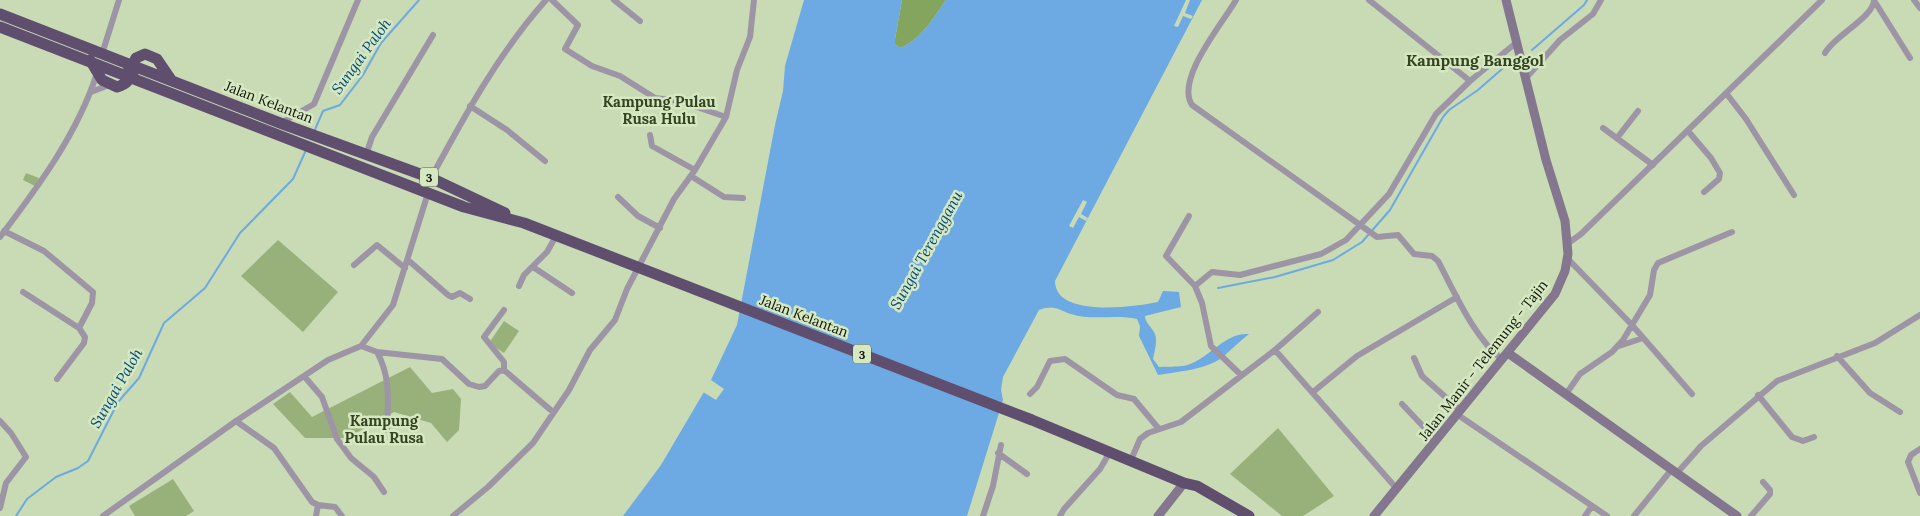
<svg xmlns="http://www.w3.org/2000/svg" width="1920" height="516" font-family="Lora,serif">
<rect width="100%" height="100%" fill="#c8dbb4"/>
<!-- green -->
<path fill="#98b17b" d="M26 173 39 178 35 186 23 180Z
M278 240 338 292 303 332 241 276Z
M504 321 519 331 504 353 489 343Z
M410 367 432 393 453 389 461 399 459 430 447 442 431 423 394 412 347 438H305L273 404 290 392 312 417Z
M1278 428 1334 496 1303 516H1282L1230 474Z
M173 479 194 511 186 516H135L129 506Z"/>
<!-- forest -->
<path fill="#84a55d" d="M902 0H946C935 16 920 41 900 48L895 44V39Z"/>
<!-- water -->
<path fill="#6da9e2" d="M804 0H902L895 39V44L900 48C920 41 935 16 946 0H1202L1055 281C1055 318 1134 307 1158 302L1163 291 1179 292 1181 307 1145 316C1145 323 1152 327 1155 334 1158 342 1154 352 1153 359L1159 367C1168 366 1181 368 1190 364 1211 356 1226 332 1249 334 1240 341 1233 348 1225 355 1211 369 1177 372 1158 375L1139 336 1140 326 1137 319C1116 314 1092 321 1071 314 1058 310 1055 304 1039 310L1003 377 1001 390 1003 400 967 516H623L661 465 711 380 737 325 775 125 783 91 785 66Z"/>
<!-- pier -->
<path fill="#c8dbb4" d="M1186 0H1190L1185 13 1193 16 1191 19 1183 16 1178 27 1174 26Z
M1083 200 1087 202 1081 214 1088 218 1086 221 1079 217 1073 228 1069 226Z
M711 380 724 389 716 400 703 392Z"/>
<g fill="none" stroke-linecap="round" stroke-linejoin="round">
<!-- stream -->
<path stroke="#6da9e2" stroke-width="2" d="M1532 50 1584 5 1587 0
M314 132 323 111 340 105 363 75 381 43 419 0
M1218 288 1275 277 1333 260 1362 242 1390 210 1443 117 1449 110 1478 90 1510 62
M16 516 27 499 56 477 78 468 88 461 118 402 139 378 164 323 205 288 240 233 293 179 306 150"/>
<!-- street -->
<path stroke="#9d95a5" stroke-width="6" d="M552 0 578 25 565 49 592 66 620 76 655 98 679 101 726 117
M614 0 640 21
M1236 0C1223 23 1175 79 1192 105L1377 237 1398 235 1414 254 1432 256 1438 261C1454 291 1475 340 1503 360
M1369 0 1470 81
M1914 0 1920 8
M1875 2 1910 58
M1825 53C1834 36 1874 17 1874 0
M102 54 119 0
M1526 78 1560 40 1593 14 1601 0
M91 92 109 85
M1726 93 1746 119 1794 195
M470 106 507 130 545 161
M281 123 314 104 358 0
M1603 128 1653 165
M1688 131 1711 158 1720 173 1719 179 1704 192
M650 135 652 146 695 170
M1617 138 1638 111
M366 155 372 137 433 35
M691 176 724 197 743 198
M431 178C465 115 498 54 546 0
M618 197 638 216 660 228
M1189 216 1166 256 1195 286 1202 303 1211 346 1241 375
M4 231 44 251 93 292 92 303 79 328 85 337 84 343 57 379
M0 237C38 187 78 133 97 73
M1567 244 1581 234 1822 0
M1567 258 1632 325 1692 394
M408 260 448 295 452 297 460 293 470 299
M354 265 377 245 405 268
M533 267 572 293
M519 286 524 275 547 252 556 236
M1195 286 1212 272 1240 275 1321 254 1346 240 1389 194 1436 114 1470 81 1517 42
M23 292 79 328
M504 310 484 337 504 362V370
M361 346 377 352 442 359 469 384 479 387 485 386 499 371 504 370 553 412
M1619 346 1643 338
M1275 350 1397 489
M377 352C391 377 388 402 387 430
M1837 356 1870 393 1900 412
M1414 358 1422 376 1461 411
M304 376 322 397 337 439 351 458 374 477 384 492
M1313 392 1357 356 1457 297
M1030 394 1037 387 1050 361 1065 359 1117 395 1134 399 1159 429
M1566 394 1580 374 1612 352 1623 340 1650 295 1654 270 1658 263 1732 232
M1758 395 1792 437 1803 441 1814 437
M1402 404 1437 441
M1458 415 1607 516
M0 421 11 433 26 457 6 483 0 508
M236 421 274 448 312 502 318 505 335 507 342 516
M1920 449 1911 455 1908 462 1920 493
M998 453 1027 474
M1131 460 1140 439 1148 433 1181 422 1275 350 1318 312
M1677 473 1701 446 1777 381 1875 343 1920 315
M103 516 236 421 328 360 361 346 393 305 428 193
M316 516 318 505
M453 516 488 487 533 443 569 390 590 350 615 320 627 289 674 199 695 170 726 117 737 70 750 37 754 0
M983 516 993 486 1001 445
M1060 516 1064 509 1100 469 1110 452
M1585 516 1592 506
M1634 516 1672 469
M1751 516 1770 494V490L1763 482"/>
<!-- secondary -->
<path stroke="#83768e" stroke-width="9" d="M1508 353 1737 516
M1158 516 1184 483
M1374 516 1555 294 1565 271 1568 254 1565 221 1546 160 1506 0"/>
<!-- highway -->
<path stroke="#604e6f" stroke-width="11" d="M0 14 280 123 431 178 505 213
M0 27 464 207 524 223 1032 420 1184 483 1197 486 1249 516
M90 60 102 80 117 87C126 84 131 81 128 71
M133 73 132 66 136 58 145 54 157 59 172 81"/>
</g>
<g text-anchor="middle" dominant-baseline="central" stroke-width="5" stroke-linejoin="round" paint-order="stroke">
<!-- shield labels -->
<g fill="#d5e8c1" stroke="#4a543f" stroke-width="1">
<rect x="420" y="167.5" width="18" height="19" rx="4"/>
<rect x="853" y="344.5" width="18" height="19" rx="4"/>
</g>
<g font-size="12" font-weight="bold" fill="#0f1507">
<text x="429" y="177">3</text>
<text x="862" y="354">3</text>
</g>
<!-- street labels -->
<g font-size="14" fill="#0f1507" stroke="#d5e8c1">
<text transform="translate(269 102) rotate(21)">Jalan Kelantan</text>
<text transform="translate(804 316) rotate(21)">Jalan Kelantan</text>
<text transform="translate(1483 360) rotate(-52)">Jalan Manir - Telemung - Tajin</text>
</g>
<!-- water labels -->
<g font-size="15" font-style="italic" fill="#00477c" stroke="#d5e8c1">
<text transform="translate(361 56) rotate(-54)">Sungai Paloh</text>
<text transform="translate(926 250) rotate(-61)">Sungai Terengganu</text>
<text transform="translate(116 388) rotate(-60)">Sungai Paloh</text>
</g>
<!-- neighbourhood labels -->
<g font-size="15" font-weight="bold" fill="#344322" stroke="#d5e8c1">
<text x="659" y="101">Kampung Pulau<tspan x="659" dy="17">Rusa Hulu</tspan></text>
<text x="384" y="420">Kampung<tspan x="384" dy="17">Pulau Rusa</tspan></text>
</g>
<!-- quarter labels -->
<g font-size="16" font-weight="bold" fill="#344322" stroke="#d5e8c1">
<text x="1475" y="60">Kampung Banggol</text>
</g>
</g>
</svg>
